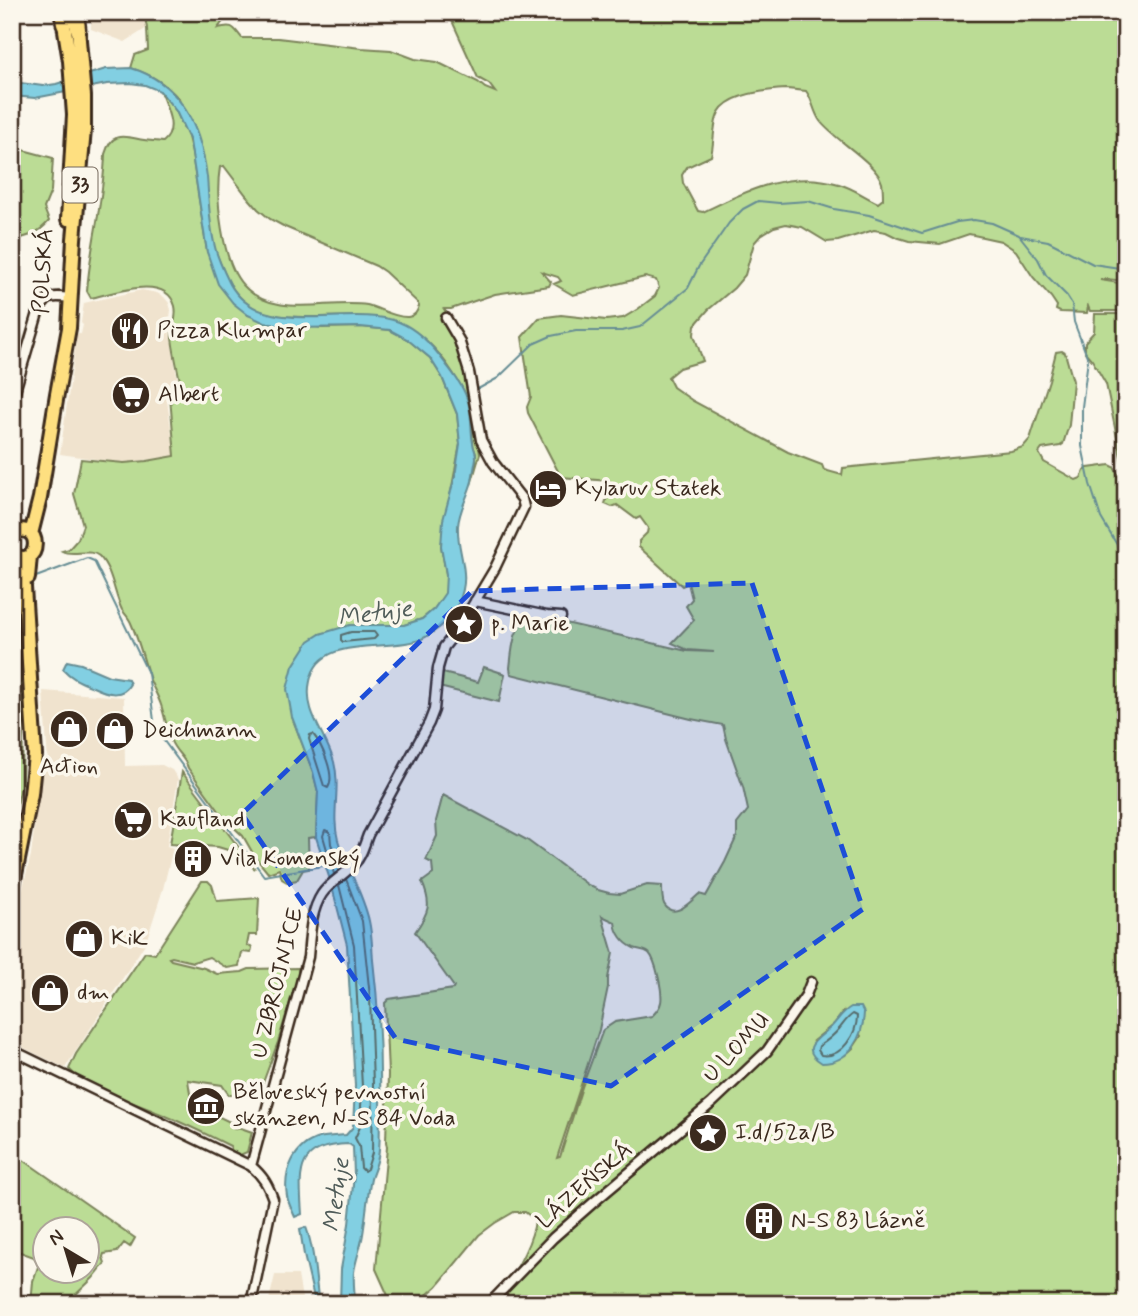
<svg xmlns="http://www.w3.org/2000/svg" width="1138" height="1316" font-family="Mynerve,sans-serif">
<rect width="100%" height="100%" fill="#fbf7ec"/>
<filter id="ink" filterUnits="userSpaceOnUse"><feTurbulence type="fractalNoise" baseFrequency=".0143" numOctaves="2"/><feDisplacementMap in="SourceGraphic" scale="14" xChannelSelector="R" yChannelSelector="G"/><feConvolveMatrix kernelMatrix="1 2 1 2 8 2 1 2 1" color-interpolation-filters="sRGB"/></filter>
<g filter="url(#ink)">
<!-- built -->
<path fill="#f0e3ce" d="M91 12H144L147 28 125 42 91 29Z
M142 290 157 293 164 297 169 303 171 310 169 325 179 389 166 393 175 456 124 463 60 454 77 334H81L83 325 81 323 84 303Z
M43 691 124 697 125 766 162 765 172 770 178 779 167 846 173 848 163 889 146 942 65 1068 24 1048 12 1040V930L31 855 42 764 48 762Z
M275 1275H298L303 1304H268Z"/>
<!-- green -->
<path fill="#bbdc95" stroke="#7b835a" stroke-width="2" fill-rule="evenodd" d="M144 12H230L218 28C233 24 233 27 242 38H278L361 48 391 50 415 59 437 62 478 82 485 88 495 92 489 84 478 78 448 12H1126V281L1106 279 1100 280 1126 284V311H1090L1088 306 1087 313 1060 312 1056 310 1057 306 1051 297 1033 277 1016 251 1001 241 969 234 940 244 909 241 896 237 886 232 874 230 838 241 827 242 802 227 786 224 774 227 761 235 754 243 745 275 734 288 708 310 695 325 694 335 703 361 679 368 668 377 673 387 693 401 788 452 822 465 824 470 842 475 843 468 1011 451 1023 447 1030 439 1049 380 1056 352 1062 351 1065 353 1073 381 1069 425 1063 444 1060 446 1042 449 1039 453 1044 462 1076 480 1081 478 1084 471 1088 468 1110 465 1114 467 1119 476 1121 509 1126 528V1304H827V1300L825 1297 822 1299 812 1295 801 1302 803 1304H497C509 1281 533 1244 535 1220L525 1212H514L495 1223 479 1235 437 1286 421 1300 411 1304H397L390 1300 376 1269 387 1147 386 1142 388 1074 385 1003 389 999 453 989 454 987 415 932C429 912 432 905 422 882L433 874 432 863 426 860 437 836 436 821 443 795 527 840 588 885 598 890 609 893 620 894 647 885 662 886C662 890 662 899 664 904 674 921 691 901 699 894L706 896 725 862 737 836V824L748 810 743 787 726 739 723 725 691 719 511 674 510 668C512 650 513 624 531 615L687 651 714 652 688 650 672 643 694 620 686 606 692 599 688 583 682 586 639 547V541L647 533 648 528 640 517 636 519 617 505 612 507 605 504 611 484 609 481 561 477 528 413 527 407 531 397 522 337 539 318 561 315 606 320 623 318 638 309 655 296 659 288 656 280 645 277 573 295 554 284 561 281 558 277 542 272 551 282 549 286 495 294 451 309H444L463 338 480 454 471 485C473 476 477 463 476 454 475 450 473 447 473 443 470 428 472 411 466 396 463 388 457 380 453 373 410 307 375 317 304 317 285 317 264 316 248 304 230 292 223 270 215 250L179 99C165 83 152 75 131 68L135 55 148 50 147 28ZM787 89 806 91C813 100 813 111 820 121 834 140 876 162 882 183 883 188 883 194 883 199L878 203C865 197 853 188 839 184 790 169 746 191 703 212L698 211 683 183 682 175 687 167 711 156C714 143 713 129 717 117 723 94 767 90 787 89ZM224 166 246 195 258 209 270 219 285 227 376 266 385 272 417 302 419 306C417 312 415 316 408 317 394 318 380 308 367 305 327 299 275 320 243 285 222 262 215 197 220 167ZM602 916 615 922C616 933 623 943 634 948 639 950 644 949 649 953 656 960 663 993 661 1002 660 1008 656 1012 652 1016L615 1022 603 1030 582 1087 560 1157 557 1158 599 1030 608 987V978L613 953ZM844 1011 861 1036 853 1048 845 1055 813 1041 834 1024Z
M160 91 176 111 190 141 207 252 248 315 322 328 361 327 390 330 407 339 430 358 442 377 457 414 460 444 441 546 446 574V593L434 609 422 619 404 625H379L320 634 292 717 313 772 318 792 316 837 308 838 309 869 303 870 297 880 287 882 282 879 279 869 268 873 255 857 243 836 225 819 188 768C185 757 175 752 171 741 167 729 165 717 161 705 158 696 153 688 150 680 144 661 139 641 131 623 129 618 125 614 122 610 114 593 112 569 99 556 90 548 72 557 62 551L69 549 78 539 83 525 74 494 81 459 124 463 147 461 175 456 170 397 182 392C179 374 174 356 172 338 171 327 178 319 175 306 166 273 114 293 91 298L87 291C90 246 104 200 105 154 112 130 125 137 144 140 150 141 156 141 163 142 179 130 166 107 160 91Z
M12 147 53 158 51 191 44 208 49 221C38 234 28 237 12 240Z
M1095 314H1126V506L1123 467 1106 384 1092 360 1085 352V342L1094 332Z
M12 568 16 571 23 722 22 783 12 828Z
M484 667 505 674 499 702 439 687 441 677 443 673 478 682Z
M182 772 255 869 231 851 218 847 170 844Z
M202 881H208L212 885 217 901 259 898 257 935H249L247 945 251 946 252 948 251 953 242 952 239 966 227 968 209 957 193 962 172 957 169 958 171 960 204 968 217 974 242 972 249 969 298 968V976L278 1042 261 1088 258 1089 245 1082 234 1094 229 1095 222 1085 188 1080 191 1100 207 1111 232 1123 231 1126 236 1129 238 1127 252 1132 247 1152 240 1155 232 1151 230 1146C206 1134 182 1122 156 1112 133 1102 85 1088 69 1069L76 1054 145 952 155 954Z
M12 1152 135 1238 130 1247 124 1243 117 1252 104 1254 103 1257 105 1263 93 1278 66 1304H31L33 1281 39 1264 34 1257 12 1249ZM46 1228H88V1270H46Z"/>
<!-- water -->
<path fill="#82cfe2" stroke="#668d94" stroke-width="2" d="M131 68C181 83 201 128 207 177 209 201 209 224 215 247 218 260 224 272 230 284 262 341 348 303 399 322 419 330 433 346 445 363 453 373 462 384 466 396 473 411 470 427 473 443 474 452 476 449 476 458 475 465 473 474 472 481 468 497 459 510 458 526 457 543 463 557 464 573 466 593 455 616 439 628 433 632 426 638 419 640 385 652 319 634 310 681 303 713 326 733 334 762 341 788 331 814 338 840 346 867 363 893 369 921 372 934 372 947 373 960 379 1010 381 1060 380 1110 379 1125 381 1142 378 1157 377 1164 373 1172 371 1179 367 1197 366 1216 363 1234 361 1247 356 1259 354 1272 353 1282 355 1294 355 1304L340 1303 341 1269 349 1224 354 1175 353 1147 349 1144C296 1146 299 1170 302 1214L295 1217C292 1210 288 1203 287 1196 283 1172 294 1145 319 1138 328 1136 337 1136 346 1135L353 1127 355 1086 347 945 331 883 316 837 318 792 313 772 292 717 287 689 293 666 309 641 320 634 350 625H404L422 619 434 609 445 593 446 574 441 546 443 520 455 476 460 444 457 414 442 377 430 358 407 339 390 330 361 327 293 328 265 323 248 315 233 303 218 284 207 252 190 141 176 111 160 91 145 85 130 83 107 84 35 98 12 96V82L43 86 56 84 106 69Z
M67 661 81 664 109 676 128 679 130 684C122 699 106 693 93 687 81 682 72 679 63 669Z
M851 1007H861L864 1013C863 1037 849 1063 822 1063 797 1048 820 1038 832 1026 838 1020 842 1012 851 1007Z
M306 1227C315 1252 315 1278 319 1304L315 1302 304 1255 300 1229Z"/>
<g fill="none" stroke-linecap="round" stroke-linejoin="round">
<!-- shore -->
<path stroke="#576c6c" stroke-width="2" d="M351 632H374L377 636 374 639 343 642 341 640V635Z
M313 734C322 745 336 776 328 788L324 786 309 739 310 735Z
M334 874 323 836 325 830 330 832 331 844 342 868
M339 885 354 945 362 1086 360 1127 355 1138 359 1146 361 1168 364 1171 367 1169 372 1153 373 1084 370 997 362 921 346 879
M853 1014 857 1016C857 1033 842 1059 821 1055L818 1050 819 1046C827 1041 834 1035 840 1028 844 1023 847 1018 853 1014Z"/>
<!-- stream -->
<path stroke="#668d94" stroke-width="2" d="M1021 236 1048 241 1093 264 1126 269
M478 389 498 378 533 344 551 336 576 331H622L640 327 688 288 699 266 729 223 743 209 758 201 779 203 808 201 834 209 869 215 922 233 957 222 974 220 992 223 1019 235 1038 259 1046 275 1067 296 1072 304 1074 322 1088 359 1082 407V446L1090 484 1101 518 1126 560
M36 577 87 558 94 561 148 673 155 729 253 861 264 876 323 866"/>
<!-- minor casing -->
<g stroke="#3b2a1e" stroke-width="13">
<path id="minor" d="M12 401 38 313C47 294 53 296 72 298
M475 601 547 616 561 617
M12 1050 251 1166C263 1176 268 1185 273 1199L251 1304
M251 1166 308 957C310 937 310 912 322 894 330 882 345 875 354 864 362 856 364 845 368 835L429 723 434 710 438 668 444 647 459 628 495 568 524 507 522 499 493 462 481 440 469 372 459 340 446 318
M489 1304 553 1238 594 1202 712 1103 767 1051 806 995 811 982"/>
</g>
<!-- primary casing -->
<g stroke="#3b2a1e" stroke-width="18">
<path id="primary" d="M64 24 70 61 74 115 68 219
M12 534C43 516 42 573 12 554
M31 534 40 498 57 394 69 328 74 239 84 130V96L78 29
M28 578 30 556
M12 890 31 794 35 755 24 587 20 558"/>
</g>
<!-- trunk casing -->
<g stroke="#3b2a1e" stroke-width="19">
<path id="trunk" d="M62 12 64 24
M76 12 78 29"/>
</g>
<!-- minor -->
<use href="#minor" stroke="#fbf7ec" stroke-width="8"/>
<!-- primary -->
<use href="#primary" stroke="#fedf80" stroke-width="12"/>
<!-- trunk -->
<use href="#trunk" stroke="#fedf80" stroke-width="14"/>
</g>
</g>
<!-- marked area -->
<path fill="#1d4ed8" fill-opacity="0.2" stroke="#1d4ed8" stroke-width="5" stroke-dasharray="14 9" stroke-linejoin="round" d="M752 583 863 909 611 1086 396 1039 242 814 472 591Z"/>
<!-- icons -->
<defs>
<g id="restaurant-disc" transform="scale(2.0125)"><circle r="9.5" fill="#3b2a1e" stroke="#fbf7ec"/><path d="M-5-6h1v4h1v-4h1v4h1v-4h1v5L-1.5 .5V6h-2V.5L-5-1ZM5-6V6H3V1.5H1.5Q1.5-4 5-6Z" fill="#fff"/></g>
<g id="supermarket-disc" transform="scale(2.0125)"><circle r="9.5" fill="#3b2a1e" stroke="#fbf7ec"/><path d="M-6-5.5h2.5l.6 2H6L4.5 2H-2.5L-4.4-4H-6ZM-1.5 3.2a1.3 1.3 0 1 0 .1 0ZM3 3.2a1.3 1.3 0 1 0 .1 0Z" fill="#fff"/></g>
<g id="hotel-disc" transform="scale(2.0125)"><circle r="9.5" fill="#3b2a1e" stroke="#fbf7ec"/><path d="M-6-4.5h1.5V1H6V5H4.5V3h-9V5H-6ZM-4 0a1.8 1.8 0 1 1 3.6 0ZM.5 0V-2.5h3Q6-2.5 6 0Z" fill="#fff"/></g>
<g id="sight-disc" transform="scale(2.0125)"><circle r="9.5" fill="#3b2a1e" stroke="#fbf7ec"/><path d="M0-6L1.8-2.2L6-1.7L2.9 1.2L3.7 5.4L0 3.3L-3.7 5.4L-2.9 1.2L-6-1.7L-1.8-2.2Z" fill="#fff"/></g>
<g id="shop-disc" transform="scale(2.0125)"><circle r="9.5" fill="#3b2a1e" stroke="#fbf7ec"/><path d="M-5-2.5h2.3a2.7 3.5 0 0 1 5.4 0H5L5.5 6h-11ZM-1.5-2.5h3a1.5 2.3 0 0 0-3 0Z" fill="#fff"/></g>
<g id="building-disc" transform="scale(2.0125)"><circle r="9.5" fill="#3b2a1e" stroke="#fbf7ec"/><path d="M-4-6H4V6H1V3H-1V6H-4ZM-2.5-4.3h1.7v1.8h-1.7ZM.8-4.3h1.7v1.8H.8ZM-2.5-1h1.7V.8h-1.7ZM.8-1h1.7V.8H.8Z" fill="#fff"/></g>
<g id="museum-disc" transform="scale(2.0125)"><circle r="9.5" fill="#3b2a1e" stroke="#fbf7ec"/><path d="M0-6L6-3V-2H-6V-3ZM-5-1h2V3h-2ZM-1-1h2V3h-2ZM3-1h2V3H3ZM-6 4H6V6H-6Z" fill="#fff"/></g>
</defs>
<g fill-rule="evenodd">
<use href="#restaurant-disc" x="130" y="331"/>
<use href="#supermarket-disc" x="131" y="395"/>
<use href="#hotel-disc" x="548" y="489"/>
<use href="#sight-disc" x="464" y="624"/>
<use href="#shop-disc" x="69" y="729"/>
<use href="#shop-disc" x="115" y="731"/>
<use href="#supermarket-disc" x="133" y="820"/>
<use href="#building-disc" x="193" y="859"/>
<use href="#shop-disc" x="84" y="939"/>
<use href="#shop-disc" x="50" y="993"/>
<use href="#museum-disc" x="206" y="1106"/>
<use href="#sight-disc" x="708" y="1133"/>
<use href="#building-disc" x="764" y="1221"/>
</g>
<g text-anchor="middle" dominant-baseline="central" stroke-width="7" stroke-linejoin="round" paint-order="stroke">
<!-- shield labels -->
<rect fill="#fbf7ec" stroke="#75685c" stroke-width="2" x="62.5" y="167.5" width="35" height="35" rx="5"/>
<g font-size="21" font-weight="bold" fill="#3b2a1e">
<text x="80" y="185">33</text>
</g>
<!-- street labels -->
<g font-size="23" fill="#3b2a1e" stroke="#fbf7ec">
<text transform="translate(44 271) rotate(-87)">POLSKÁ</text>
<text transform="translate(278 983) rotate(-76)">U ZBROJNICE</text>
<text transform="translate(737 1048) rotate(-47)">U LOMU</text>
<text transform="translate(585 1186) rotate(-41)">LÁZEŇSKÁ</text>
</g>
<!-- poi labels -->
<g font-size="23" fill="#3b2a1e" stroke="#fbf7ec" text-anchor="start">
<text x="157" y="331">Pizza Klumpar</text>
<text x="158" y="395">Albert</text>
<text x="575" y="489">Kylaruv Statek</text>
<text x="491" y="624">p. Marie</text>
<text x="142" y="731">Deichmann</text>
<text x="69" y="767" text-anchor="middle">Action</text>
<text x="160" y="820">Kaufland</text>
<text x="220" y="859">Vila Komenský</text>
<text x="111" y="939">KiK</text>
<text x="77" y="993">dm</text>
<text x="233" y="1093">Běloveský pevnostní<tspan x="233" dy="26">skanzen, N-S 84 Voda</tspan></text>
<text x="735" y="1133">I.d/52a/B</text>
<text x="791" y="1221">N-S 83 Lázně</text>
</g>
<!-- water labels -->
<g font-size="24" font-style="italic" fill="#505c59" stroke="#fbf7ec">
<text transform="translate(375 614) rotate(-8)">Metuje</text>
<text transform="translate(337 1195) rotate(-82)">Metuje</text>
</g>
</g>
<!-- margin -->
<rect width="1138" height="1316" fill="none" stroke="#fbf7ec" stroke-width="42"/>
<rect x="21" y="21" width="1096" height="1274" fill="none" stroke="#3b2a1e" stroke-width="2.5" filter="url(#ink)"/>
<!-- north arrow -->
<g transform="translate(66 1250) rotate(322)"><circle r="33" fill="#fbf7ec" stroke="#aea59a" stroke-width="2"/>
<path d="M0-5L12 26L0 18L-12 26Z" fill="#3b2a1e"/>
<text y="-10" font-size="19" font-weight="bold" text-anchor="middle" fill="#3b2a1e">N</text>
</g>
</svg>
